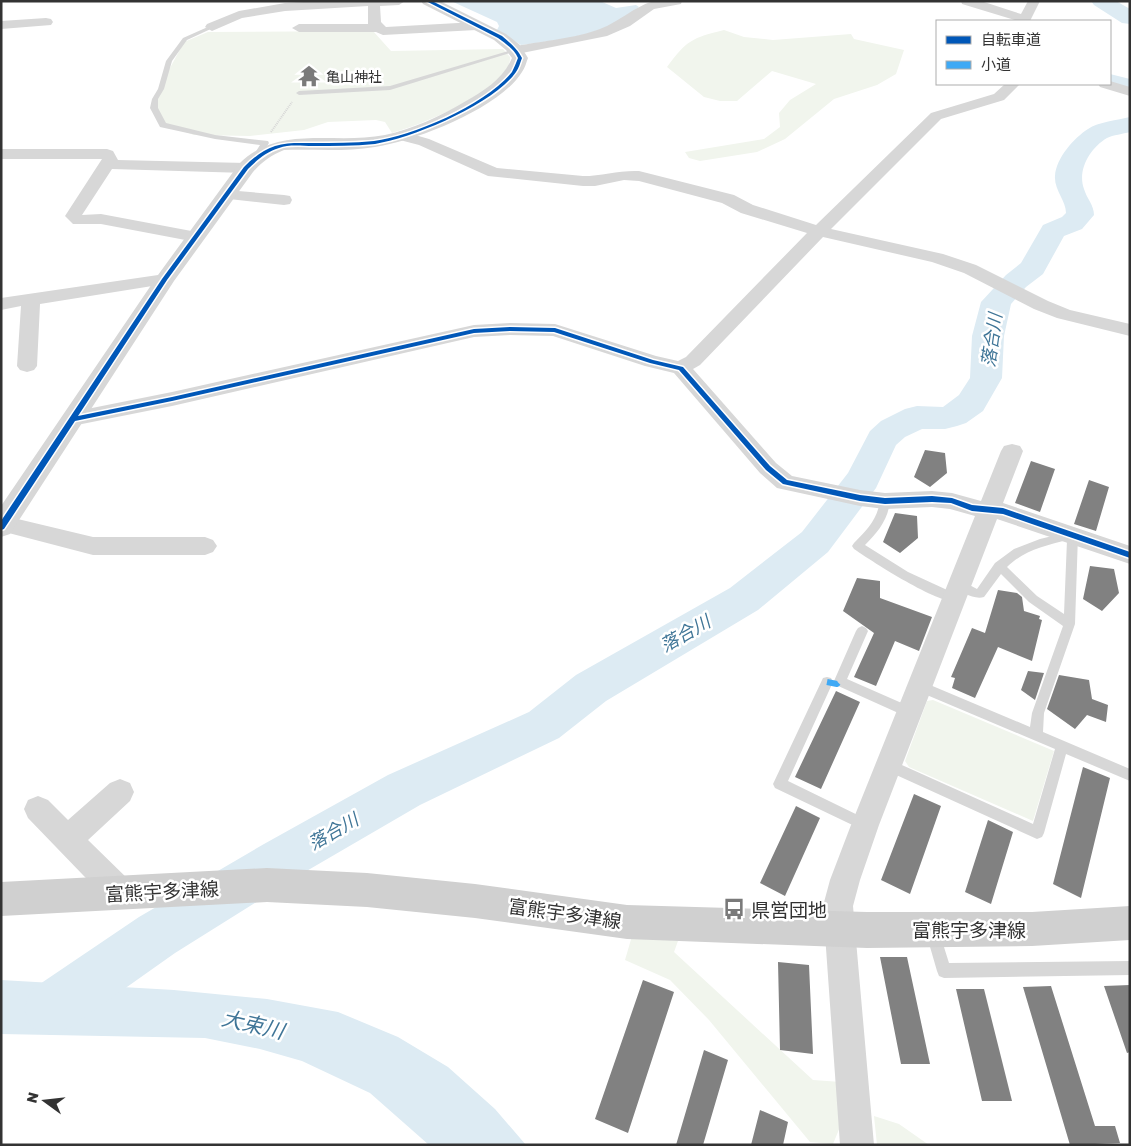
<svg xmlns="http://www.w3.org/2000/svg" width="1131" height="1146" font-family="'Golos Text','Noto Sans JP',sans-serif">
<rect width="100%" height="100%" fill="#fff"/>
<!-- green -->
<path fill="#f1f5ed" d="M724 30 744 37 773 40 851 34 854 39 904 50 896 74 877 85 834 99 785 139 757 152 700 161 689 158 685 152 764 139 780 127 779 113 790 100 816 84 772 71 737 101H720L704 97 667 67C687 40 692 38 724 30Z
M373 31 391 51 503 49 510 57C512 89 419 126 392 133L385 122 376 120 328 122 304 130 250 136 194 135 165 125 156 110 157 92 184 42 208 32Z
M933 700 1054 751 1033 821 909 767 905 761 927 701Z
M632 936 678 941 674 952 813 1080 841 1082 840 1127 833 1144 810 1142 709 1020 670 980 625 960Z
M874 1116 899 1124 929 1145H877Z"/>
<!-- water -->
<path fill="#ddebf3" d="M451 1H600L616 8 636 5 639 7C632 12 625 19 617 23 588 37 552 41 521 45L497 30 499 26 497 22Z
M1 980 174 990 267 999 338 1012 398 1037 448 1067 495 1109 526 1145H429L370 1093 302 1061 260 1049 205 1038 1 1034Z"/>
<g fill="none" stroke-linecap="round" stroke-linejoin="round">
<!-- river -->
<path fill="#ddebf3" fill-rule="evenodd" d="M1091 1H1116L1130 9V24L1122 23 1094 5Z
M1110 74 1130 79V94L1102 86 1100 84H1110Z
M1130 117V132C1123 134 1113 135 1107 138 1090 148 1077 170 1084 189 1087 199 1094 205 1094 215L1082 229 1064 236 1043 274 1026 287 1011 304 1004 336 1002 378 983 411 966 423 957 426 945 429H922L905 437 896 445 876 488 828 552 758 610 606 701 559 738 420 805 298 876 175 953 69 1028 50 1035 31 1028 24 1009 31 990 139 917 264 844 388 775 529 712 576 675 730 588 802 532 848 473 870 431 881 421 905 409 917 406 943 407 959 395 970 378 972 336 981 302 1006 275 1021 263 1043 225 1062 217 1066 213C1066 200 1054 190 1055 176 1056 158 1074 138 1088 129 1098 122 1118 120 1130 117Z"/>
</g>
<!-- building -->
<path fill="#818181" d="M925 450 945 453 947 473 930 487 914 477Z
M1031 461 1055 469 1040 512 1015 503Z
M1089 480 1109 487 1096 531 1074 524Z
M895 513 917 516 918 538 900 553 883 542Z
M1090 566 1114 569 1119 593 1102 611 1083 599Z
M857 578 880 581V598L932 617 919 651 895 641 876 686 854 677 874 633 843 611Z
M998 590 1017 593 1022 597 1024 611 1040 616 1039 619 1042 620 1032 661 998 647 975 698 952 688 955 678 951 677 972 628 985 633Z
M1028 671 1044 673 1035 700 1021 690Z
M1059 675 1089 680 1092 699 1108 705 1106 722 1087 715 1075 729 1047 709Z
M836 691 860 702 821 789 795 777Z
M1083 767 1110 778 1081 898 1053 884Z
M914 794 941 806 910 894 881 880Z
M796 806 820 818 785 896 760 883Z
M988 820 1013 832 991 904 965 892Z
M880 957H907L930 1064H901Z
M778 962 809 965 813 1054 780 1050Z
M643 980 674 992 628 1133 595 1119Z
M1130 985V1052L1127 1053 1104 986Z
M1051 986 1095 1126H1115L1120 1143 1070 1145 1023 987Z
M956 989H984L1012 1101H982Z
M704 1050 728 1060 703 1145H676Z
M760 1110 788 1122 783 1145H751Z"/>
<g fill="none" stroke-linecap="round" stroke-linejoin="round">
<!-- path -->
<path stroke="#d6d6d6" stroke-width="2" stroke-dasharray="1 1" stroke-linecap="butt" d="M271 132 292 102"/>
<!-- service -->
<path fill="#d7d7d7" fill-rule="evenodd" d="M210 26 215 27 187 40 172 61 164 89 158 99V108L166 123 215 135 268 141 269 143 260 158 253 156 260 145 215 139 160 127 150 108 152 99 158 89 166 61 183 38Z
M515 49 520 50 390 90 299 95 296 93 299 91 390 86Z
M885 497 890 501C888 520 878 532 865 545L908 572 958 595 960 598 958 601C942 607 870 560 854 549L852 546 854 543C867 530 877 520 880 501Z
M1073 531 1078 535 1075 624 1044 713 1043 732 1130 769V781L1066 754 1044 833 1042 837 1037 839 883 769 881 765 883 761 888 759 893 761 1033 824 1055 749 915 690 913 686 915 682 919 681 923 682 1030 727 1032 713 1063 626 1029 602 1001 574 984 597C974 600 960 592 954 584L956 581 960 580 977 589 995 563 1014 549 1040 539ZM1067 540 1064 614 1037 596 1007 567C1024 550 1045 546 1067 540Z
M862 626 866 628 868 631 847 679 913 708 915 712 913 716 909 717 905 716 836 685 834 681 856 631 858 628Z
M827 677 831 678 833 682 788 781 870 821 872 825 870 829 865 831 775 788 773 784 823 678Z
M933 926 938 928 949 963 1130 961V975L944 978 939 976 937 971 926 933 928 928Z"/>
<!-- minor -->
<path fill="#d7d7d7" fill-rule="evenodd" d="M321 1H405L399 5 380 6 381 22 386 27 476 22 483 26 476 30 383 35 376 32H299L292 28 299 24H368V6L285 11 242 18 212 31 205 27 207 24 239 11 285 3Z
M655 1H682L681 4 654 9 630 26 607 36 517 54 510 50 517 46C542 41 577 38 600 29 619 22 638 4 655 1Z
M961 1H981L1021 14 1028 1H1040L1030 21H1018L962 4Z
M46 18 51 19 53 22 51 25 1 29V21Z
M1110 81 1130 87V96L1100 87 1098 84H1110Z
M1005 84H1020L1004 100 941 119 831 229 943 254 976 265 1048 301 1070 310 1130 324V336L1057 318 1034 309 964 273 932 262 823 237 700 365 693 369 776 463 792 476 860 490 885 493 932 491 952 493 981 501 1001 451 1004 446 1012 444 1020 446 1023 451 1003 503 1130 546V564L997 519 879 825 860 880 853 906 874 1145H840L823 906 830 880 851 825 975 516 950 509 932 507 885 509 860 506 777 488 760 473 674 373 645 366 553 336 510 335 474 337 172 406 72 426 65 424 62 419 65 414 72 412 172 392 474 325 510 323 555 324 656 356 678 361 686 357 807 233 741 213 722 203 639 181 624 180 595 186H583L488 176 419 145 396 139 393 136 396 133 401 131 429 139 497 168 583 176C602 176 620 170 639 171L734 195 753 205 816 225 931 113 994 94Z
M1 149H107L113 151 118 160 246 163 252 165 254 168 252 171 246 173 112 169 82 215 101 214 202 233 205 237 202 241 196 242 101 224H73L65 216 102 159H1Z
M226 190 284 195 290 196 292 200 290 204 284 205 220 198 218 195 220 192Z
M165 274 171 275 174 279 171 283 40 304 37 366 34 370 27 372 20 370 17 366 21 306 1 310V298Z
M1 515 93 537H205L213 540 217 546 213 552 205 555H93L1 531Z
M120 779 130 783 134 792 130 801 88 840 132 883 136 893 132 903 121 907 110 903 28 818 24 809 28 800 38 796 48 800 68 820 110 783Z"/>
<!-- tertiary -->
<path fill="#d7d7d7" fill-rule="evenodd" d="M421 1H440L506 34 520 45 528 58C526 63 525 68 522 72 500 108 416 141 375 147 345 152 314 149 284 150 271 155 262 162 253 172L174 281 10 534 1 537V506L158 275 239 164C278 124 335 145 385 135 413 129 441 116 466 101 485 90 503 79 512 58L506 50 494 40 423 4Z"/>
<!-- secondary -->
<path fill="#d0d0d0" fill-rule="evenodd" d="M267 868 367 873 475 884 627 905 867 912H1032L1130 906V940L1032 946 867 948 627 939 475 918 367 907 267 902 1 916V882Z"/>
<!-- quiet -->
<path stroke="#3fa9f5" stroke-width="6" stroke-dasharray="12 6" stroke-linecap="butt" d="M827 682 837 684 840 681"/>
<!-- cycleway casing -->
<g stroke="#fff" stroke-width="3">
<path id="cycleway" d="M426 1H432L502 36C510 43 517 48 522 58 520 63 519 68 516 72 494 104 413 138 375 144 354 146 334 146 313 146 302 146 289 144 279 148 266 152 257 160 248 169L167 280 78 416 172 397 474 329 510 327 555 328 653 360 683 367 770 466 787 480 860 495 885 498 932 496 952 498 972 505 1003 508 1130 552V558L1003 514 972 511 951 503 932 502 885 504 860 501 783 484 766 470 679 370 650 363 554 332 510 331 474 333 172 401 75 421 4 529 1 530V521L162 279 244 167C253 158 263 150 275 146 287 142 301 143 313 143 333 143 354 143 374 141 413 136 487 104 512 72 514 68 516 63 518 58 514 49 506 44 498 38Z"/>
</g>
<!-- cycleway -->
<use href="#cycleway" fill="#0057b8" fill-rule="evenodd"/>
</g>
<!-- icons -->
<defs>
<g id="temple-bare" transform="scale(1.725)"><path d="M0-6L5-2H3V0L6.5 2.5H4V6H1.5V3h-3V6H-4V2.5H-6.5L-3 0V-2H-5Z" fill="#7a7a7a" stroke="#fff" stroke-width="2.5" paint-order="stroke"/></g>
<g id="bus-bare" transform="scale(1.725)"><path d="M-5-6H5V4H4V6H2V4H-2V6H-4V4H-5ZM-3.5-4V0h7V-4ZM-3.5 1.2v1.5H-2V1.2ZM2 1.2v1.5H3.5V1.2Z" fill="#7a7a7a" stroke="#fff" stroke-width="2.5" paint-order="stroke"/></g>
</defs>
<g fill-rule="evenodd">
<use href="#temple-bare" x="309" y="76"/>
<use href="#bus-bare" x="734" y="909"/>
</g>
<g text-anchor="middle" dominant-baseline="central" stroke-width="5" stroke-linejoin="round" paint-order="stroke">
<!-- far-poi labels -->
<g font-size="14" fill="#333" stroke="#fff" text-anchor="start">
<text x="326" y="76">亀山神社</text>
</g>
<!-- water labels -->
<g font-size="18" font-style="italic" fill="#3f7597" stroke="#fff">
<text transform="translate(991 340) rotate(-82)">落合川</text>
<text transform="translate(685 633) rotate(-30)">落合川</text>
<text transform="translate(333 831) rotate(-30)">落合川</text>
</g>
<!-- near-street labels -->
<g font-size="19" fill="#333" stroke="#fff">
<text transform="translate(162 891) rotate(-3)">富熊宇多津線</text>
<text transform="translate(565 913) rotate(8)">富熊宇多津線</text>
<text x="969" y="929">富熊宇多津線</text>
</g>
<!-- near-poi labels -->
<g font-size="19" fill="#333" stroke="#fff" text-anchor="start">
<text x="751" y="909">県営団地</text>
</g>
<!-- near-water labels -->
<g font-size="21" font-style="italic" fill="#3f7597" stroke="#fff">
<text transform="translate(253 1024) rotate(13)">大束川</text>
</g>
</g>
<!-- border -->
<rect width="1131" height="1146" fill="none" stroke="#333333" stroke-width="5"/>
<!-- legend -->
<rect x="936" y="20" width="175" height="65" fill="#ffffff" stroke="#adadad"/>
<rect x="946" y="36" width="25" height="8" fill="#0057b8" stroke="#adadad"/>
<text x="981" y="45" font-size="15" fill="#333333">自転車道</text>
<rect x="946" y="61" width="25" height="8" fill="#3fa9f5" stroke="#adadad"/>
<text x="981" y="70" font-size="15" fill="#333333">小道</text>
<!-- north arrow -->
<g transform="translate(45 1101) rotate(285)" stroke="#ffffff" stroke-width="4" paint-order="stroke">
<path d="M0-4L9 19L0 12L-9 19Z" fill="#333333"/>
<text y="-8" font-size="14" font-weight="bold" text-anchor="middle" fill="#333333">N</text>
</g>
</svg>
